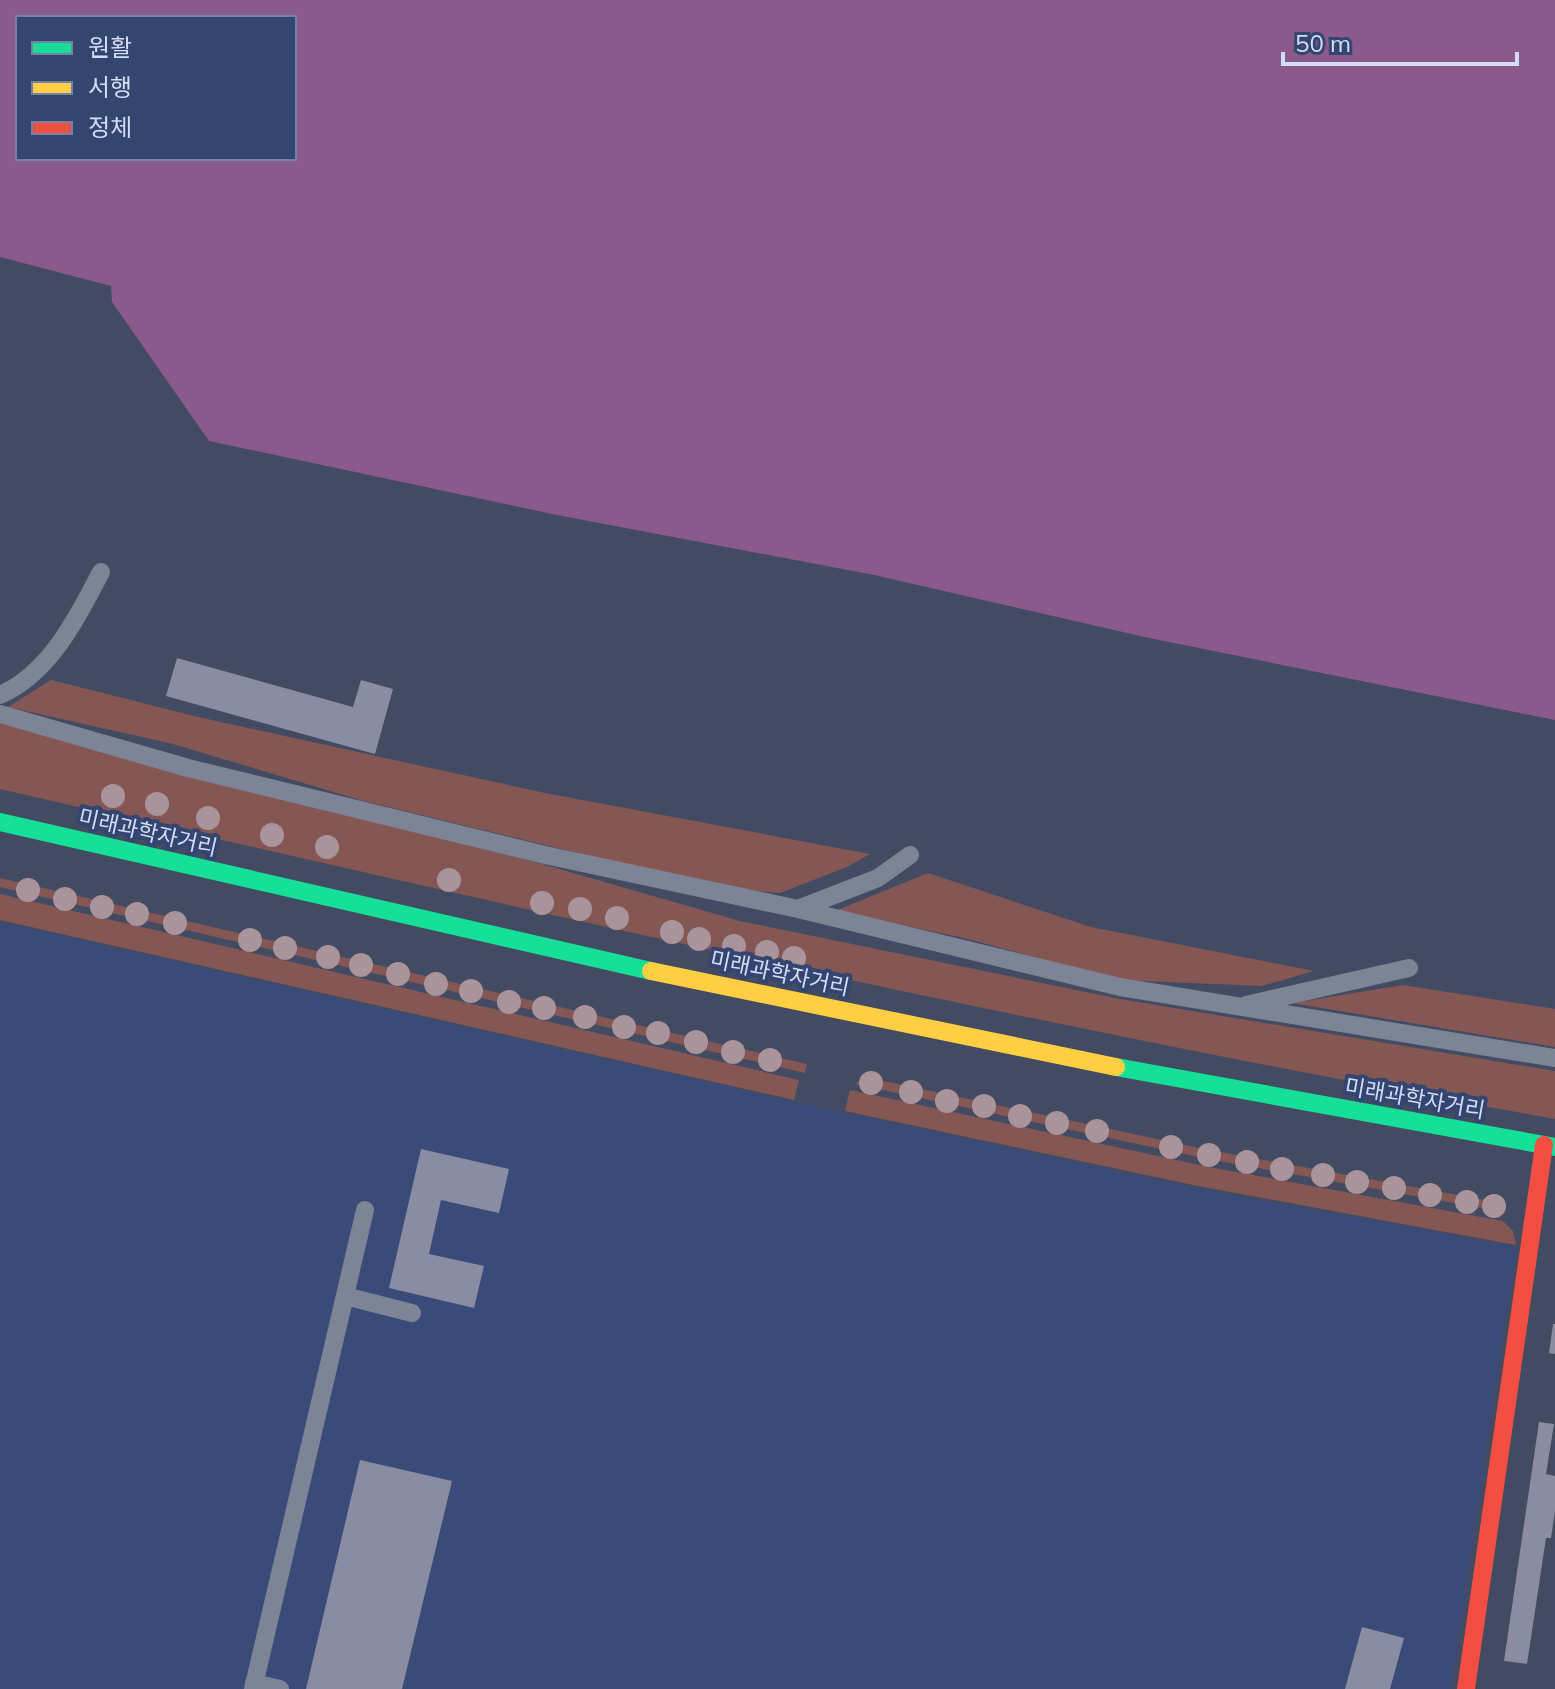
<svg xmlns="http://www.w3.org/2000/svg" width="1555" height="1689" font-family="Mulish,'Noto Sans KR',sans-serif">
<rect width="100%" height="100%" fill="#424b62"/>
<!-- built -->
<path fill="#3a4b79" d="M0 922 831 1110 1195 1188 1516 1247 1451 1689H0Z"/>
<!-- green -->
<path fill="#845754" d="M51 680 198 717 545 793 870 854 847 867 780 893 727 889 360 800 173 744 8 707Z
M0 723 542 864 740 921 1120 999 1555 1071V1119C1033 1026 516 908 0 789Z
M928 873 1091 927 1314 971 1262 986 1120 980 964 938 835 911Z
M0 878 807 1064 805 1073 0 887Z
M0 894 799 1080 794 1100 0 920Z
M1403 985 1555 1009V1047L1292 1003Z
M865 1077 1209 1150 1496 1202 1504 1212 1208 1159 855 1084Z
M850 1090 1209 1167 1503 1221 1513 1231 1516 1245 1198 1186 845 1111Z"/>
<!-- water -->
<path fill="#8b5a8d" fill-rule="evenodd" d="M0 0H1555V720L1149 638 874 575 557 515 209 441 112 302 111 286 0 257ZM18 18H294V158H18Z"/>
<!-- building -->
<path fill="#8a8da2" d="M177 658 353 707 361 680 393 689 375 754 166 696Z
M421 1149 509 1169 499 1213 441 1200 429 1254 484 1266 474 1308 389 1288Z
M1553 1324H1555V1354L1549 1353Z
M1539 1422 1554 1424 1546 1474 1555 1476V1511L1551 1538H1546L1527 1664 1504 1661Z
M360 1460 452 1481 402 1689H306Z
M1362 1627 1404 1638 1390 1689H1345Z"/>
<g fill="none" stroke-linecap="round" stroke-linejoin="round">
<!-- lane -->
<path stroke="#7d8496" stroke-width="18" d="M0 695C49 674 78 617 101 572
M0 714 188 768 545 855 798 909 1120 987 1555 1058
M798 909 878 878 910 855
M1246 1005 1409 968
M345 1296 412 1313
M254 1683 280 1689
M253 1689 365 1210"/>
<!-- fast -->
<path stroke="#16e098" stroke-width="18" d="M0 822 651 971
M1116 1067 1555 1147"/>
<!-- slow -->
<path stroke="#ffcf43" stroke-width="18" d="M651 971 1116 1067"/>
<!-- jam -->
<path stroke="#f24e42" stroke-width="18" d="M1466 1689 1544 1145"/>
</g>
<!-- trees -->
<g fill="#a9949b">
<circle cx="113" cy="796" r="12"/>
<circle cx="157" cy="804" r="12"/>
<circle cx="208" cy="818" r="12"/>
<circle cx="272" cy="835" r="12"/>
<circle cx="327" cy="847" r="12"/>
<circle cx="449" cy="880" r="12"/>
<circle cx="28" cy="890" r="12"/>
<circle cx="65" cy="899" r="12"/>
<circle cx="542" cy="903" r="12"/>
<circle cx="102" cy="907" r="12"/>
<circle cx="580" cy="909" r="12"/>
<circle cx="137" cy="914" r="12"/>
<circle cx="617" cy="918" r="12"/>
<circle cx="175" cy="923" r="12"/>
<circle cx="672" cy="932" r="12"/>
<circle cx="699" cy="939" r="12"/>
<circle cx="250" cy="940" r="12"/>
<circle cx="734" cy="946" r="12"/>
<circle cx="285" cy="948" r="12"/>
<circle cx="767" cy="952" r="12"/>
<circle cx="328" cy="957" r="12"/>
<circle cx="794" cy="958" r="12"/>
<circle cx="361" cy="965" r="12"/>
<circle cx="398" cy="974" r="12"/>
<circle cx="436" cy="984" r="12"/>
<circle cx="471" cy="991" r="12"/>
<circle cx="509" cy="1002" r="12"/>
<circle cx="544" cy="1008" r="12"/>
<circle cx="585" cy="1017" r="12"/>
<circle cx="624" cy="1027" r="12"/>
<circle cx="658" cy="1033" r="12"/>
<circle cx="696" cy="1042" r="12"/>
<circle cx="733" cy="1052" r="12"/>
<circle cx="770" cy="1060" r="12"/>
<circle cx="871" cy="1083" r="12"/>
<circle cx="911" cy="1092" r="12"/>
<circle cx="947" cy="1101" r="12"/>
<circle cx="984" cy="1106" r="12"/>
<circle cx="1020" cy="1116" r="12"/>
<circle cx="1057" cy="1123" r="12"/>
<circle cx="1097" cy="1131" r="12"/>
<circle cx="1171" cy="1147" r="12"/>
<circle cx="1209" cy="1155" r="12"/>
<circle cx="1247" cy="1162" r="12"/>
<circle cx="1282" cy="1169" r="12"/>
<circle cx="1323" cy="1175" r="12"/>
<circle cx="1357" cy="1182" r="12"/>
<circle cx="1394" cy="1188" r="12"/>
<circle cx="1430" cy="1195" r="12"/>
<circle cx="1467" cy="1202" r="12"/>
<circle cx="1494" cy="1206" r="12"/>
</g>
<g text-anchor="middle" dominant-baseline="central" stroke-width="8" stroke-linejoin="round" paint-order="stroke">
<!-- street labels -->
<g font-size="22" fill="#d2ddf8" stroke="#344570">
<text transform="translate(148 832) rotate(13)">미래과학자거리</text>
<text transform="translate(780 973) rotate(12)">미래과학자거리</text>
<text transform="translate(1415 1098) rotate(10)">미래과학자거리</text>
</g>
</g>
<!-- legend -->
<rect x="16" y="16" width="280" height="144" fill="#344570" stroke="#7382a6" stroke-width="2"/>
<rect x="32" y="42" width="40" height="12" fill="#16e098" stroke="#7382a6" stroke-width="2"/>
<text x="88" y="56" font-size="24" fill="#d2ddf8">원활</text>
<rect x="32" y="82" width="40" height="12" fill="#ffcf43" stroke="#7382a6" stroke-width="2"/>
<text x="88" y="96" font-size="24" fill="#d2ddf8">서행</text>
<rect x="32" y="122" width="40" height="12" fill="#f24e42" stroke="#7382a6" stroke-width="2"/>
<text x="88" y="136" font-size="24" fill="#d2ddf8">정체</text>
<!-- scale -->
<path d="M1283 52v12h234v-12" fill="none" stroke="#d2ddf8" stroke-width="4"/>
<text x="1295" y="52" font-size="24" fill="#d2ddf8" stroke="#344570" stroke-width="6" paint-order="stroke">50 m</text>
</svg>
